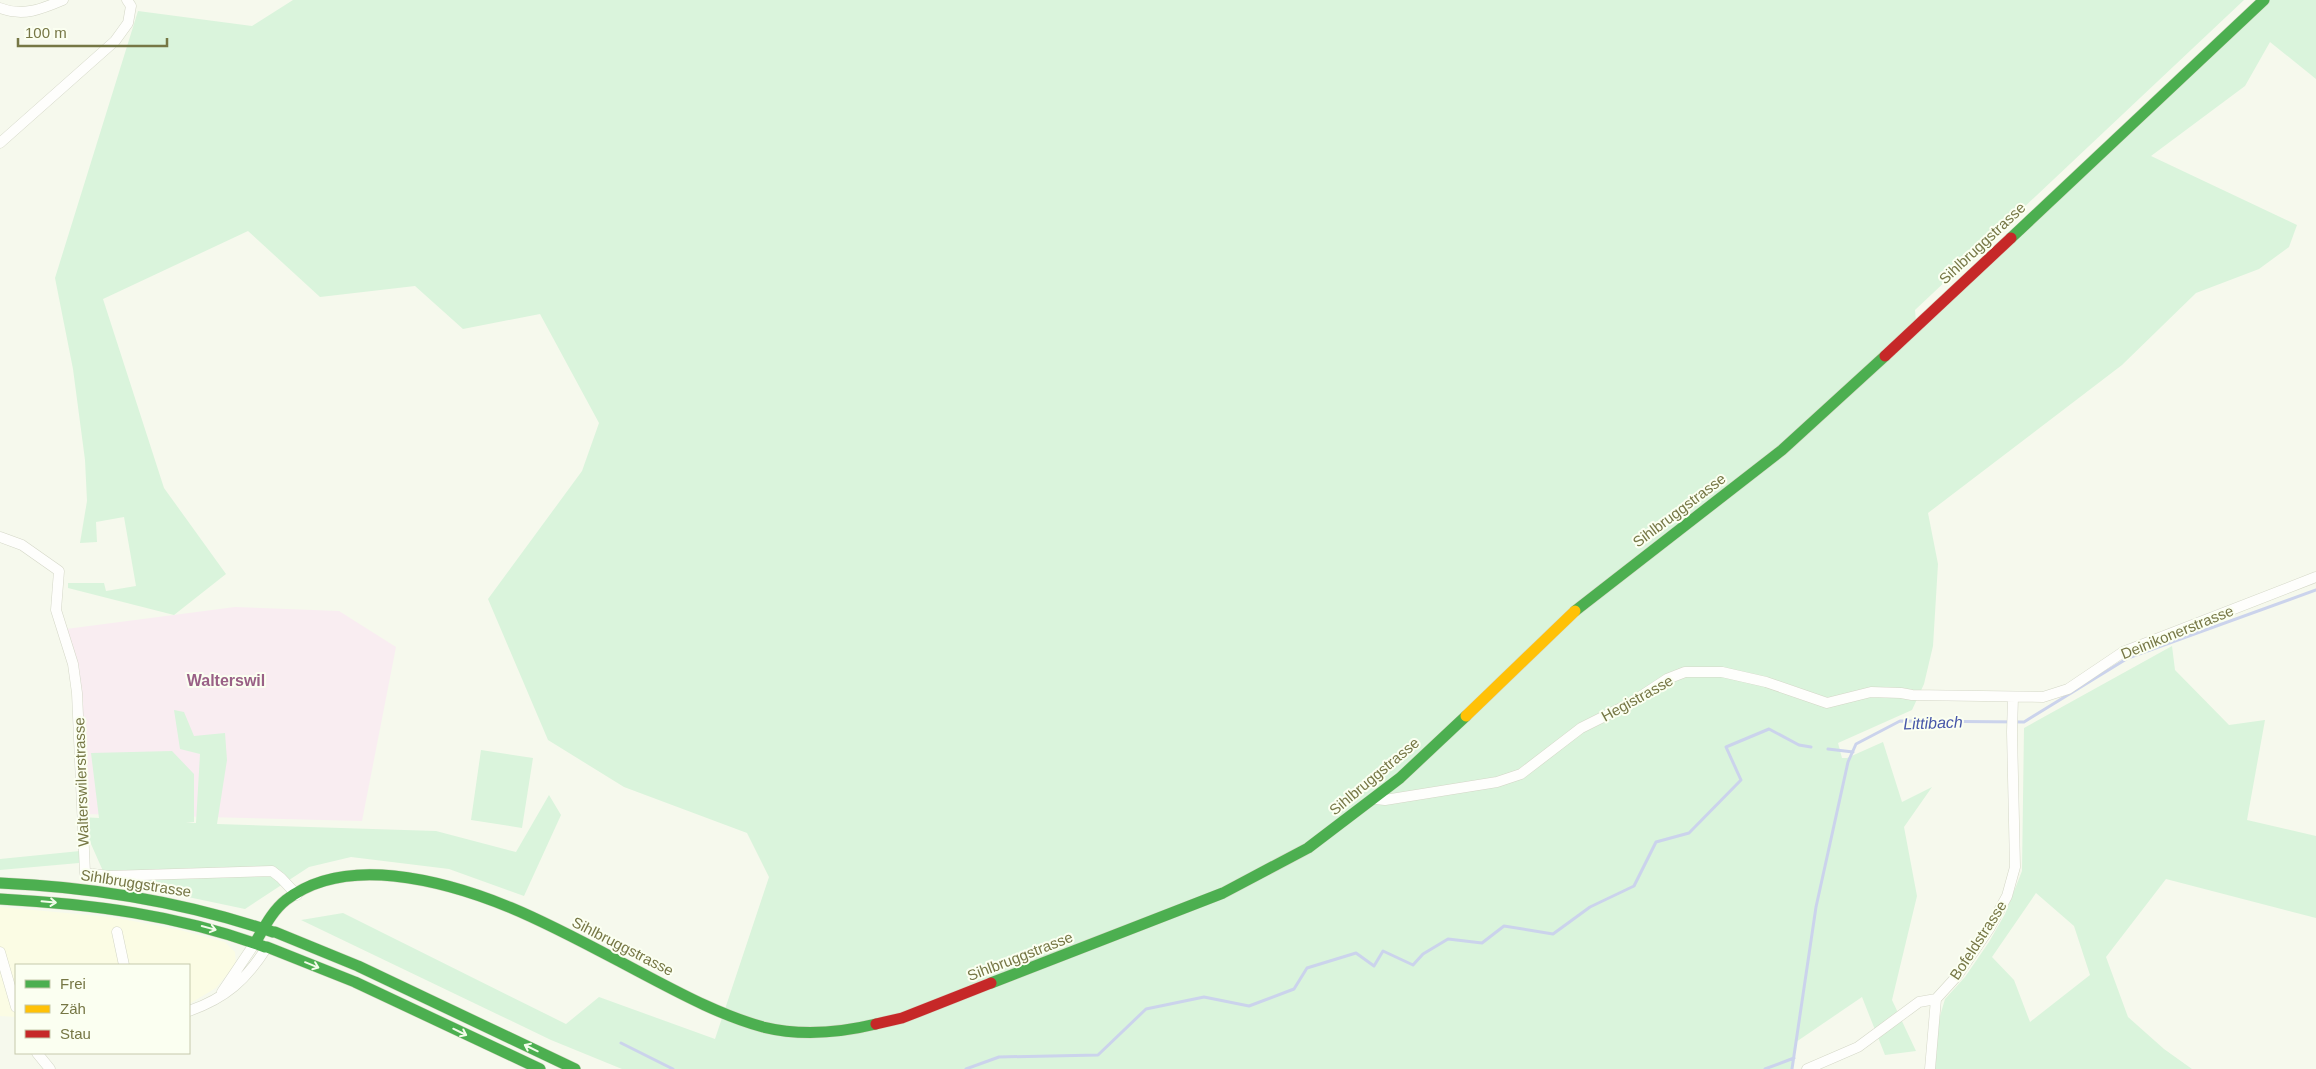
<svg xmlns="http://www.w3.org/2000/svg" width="2316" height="1069" font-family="Helvetica,sans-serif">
<rect width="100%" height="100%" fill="#f6f9ed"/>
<!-- commercial -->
<path fill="#fbfce4" d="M0 907 111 917 176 929 225 942 235 952 236 964 216 988 189 1004V965H16V1017L0 1016Z"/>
<!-- education -->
<path fill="#f9edf1" d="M235 607 339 611 396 647 362 821 85 814 66 629Z"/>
<!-- green -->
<path fill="#daf4dc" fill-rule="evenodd" d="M293 0H2244L1915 310 1917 334 2270 0H2316V79L2270 42 2245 86 2151 156 2297 225 2289 247 2259 269 2196 293 2122 365 1928 513 1938 564 1933 646 1924 684 1912 710 1838 743 1842 758H1847L1883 742 1902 802 1932 787 1904 827 1917 896 1892 1000 1916 1051 1885 1055 1862 997 1796 1042 1791 1069H622L551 1040 301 920 343 913 566 1024 599 997 715 1039 769 877 747 833 624 787 548 740 488 599 582 471 599 423 540 314 463 329 415 286 320 297 248 231 103 299 164 488 226 574 174 615 68 588V583H104L106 591 136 586 124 517 96 522 97 542 80 543 87 501 85 460 73 369 55 278 138 11 252 26Z
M2172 646 2175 670 2229 725 2265 720 2247 820 2316 836V918L2166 879 2106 957 2128 1017 2164 1049 2192 1069H1932L1938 1023 1945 999 1965 977 1989 942 2005 914 2022 871 2024 728ZM2036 893 2074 926 2090 975 2030 1022 2014 980 1992 957Z
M174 710 184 712 194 736 225 733 227 760 217 824 436 831 516 852 549 795 561 815 524 896 449 869 351 857 309 867 245 909 107 880 79 817 99 818 91 753 172 751 194 774V822L186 823H196L200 754 180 749Z
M481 750 533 758 522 828 471 820Z
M80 851 79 863 0 870V859Z"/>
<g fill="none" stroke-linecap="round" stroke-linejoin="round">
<!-- stream -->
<path stroke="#cbd3ec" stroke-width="3" d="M1828 749 1853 752
M621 1043 673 1069
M966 1069 999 1057 1098 1055 1146 1009 1204 997 1249 1006 1294 989 1307 968 1356 953 1374 966 1383 951 1413 965 1423 954 1448 939 1482 943 1504 926 1553 934 1590 907 1634 886 1656 842 1689 833 1741 780 1726 747 1769 729 1799 745 1811 747
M1765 1069 1794 1058
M1792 1069 1816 907 1848 762 1856 744 1900 721 2024 722 2128 658 2316 590"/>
<!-- street casing -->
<g stroke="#d4d7c7" stroke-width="11">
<path id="street" d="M0 8C23 17 42 9 63 0
M0 143 115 41 128 23 131 6 127 0
M0 537 22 545 59 571 56 610 73 664 77 693 85 873 109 876 272 871 281 878 297 895
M1375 799 1385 800 1497 782 1521 774 1581 728 1629 704 1667 679 1685 672H1722L1766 682 1827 703 1871 692 1901 693 1912 695 2043 697 2068 689 2123 652 2316 577
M117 932 124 965
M0 952 16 1007
M222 992 255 943
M1936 999 1957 976 1989 929 2007 896 2015 867 2012 732 2013 697
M189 1011C226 998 246 980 267 947
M37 1053 50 1069
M1807 1069 1858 1047 1919 1002 1936 999
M1930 1069 1936 999"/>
</g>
<!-- fast casing -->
<g stroke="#d6d7c5" stroke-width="12">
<path id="fast" d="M2011 238 2264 0
M1575 611 1782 450 1885 356
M0 883C94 887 184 902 273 932
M0 899C91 904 179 915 265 947
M275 932 358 966 575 1069
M255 943C264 928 272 911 286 900 317 876 356 872 394 876 487 886 567 934 649 977 685 996 723 1016 763 1027 800 1036 839 1033 876 1024
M267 947 355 982 540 1069
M991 983 1223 893 1308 848 1400 778 1466 716"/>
</g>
<!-- slow casing -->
<g stroke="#d6d7c5" stroke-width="12">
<path id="slow" d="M1466 716 1575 611"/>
</g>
<!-- jam casing -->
<g stroke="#d6d7c5" stroke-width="12">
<path id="jam" d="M1885 356 2011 238
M876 1024 902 1018 991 983"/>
</g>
<!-- street -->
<use href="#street" stroke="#fefefc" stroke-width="10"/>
<!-- fast -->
<use href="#fast" stroke="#4caf50" stroke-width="11"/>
<!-- slow -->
<use href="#slow" stroke="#ffc107" stroke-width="11"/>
<!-- jam -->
<use href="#jam" stroke="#c62828" stroke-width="11"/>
</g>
<!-- one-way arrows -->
<defs><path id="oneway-shaft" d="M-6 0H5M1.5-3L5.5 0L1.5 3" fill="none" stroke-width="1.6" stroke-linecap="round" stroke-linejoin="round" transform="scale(1.25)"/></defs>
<g stroke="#f2fbe9">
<use href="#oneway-shaft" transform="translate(49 902) rotate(5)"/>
<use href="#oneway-shaft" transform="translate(209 928) rotate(15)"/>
<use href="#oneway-shaft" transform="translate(312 965) rotate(22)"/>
<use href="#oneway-shaft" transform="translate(460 1032) rotate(26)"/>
<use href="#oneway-shaft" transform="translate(531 1048) rotate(-154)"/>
</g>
<g text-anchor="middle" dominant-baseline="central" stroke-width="4" stroke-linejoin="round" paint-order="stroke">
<!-- street labels -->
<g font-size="15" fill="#767745" stroke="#fbfff1">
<text transform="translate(1982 243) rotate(-43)">Sihlbruggstrasse</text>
<text transform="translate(1679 510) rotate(-37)">Sihlbruggstrasse</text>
<text transform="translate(2177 632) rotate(-22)">Deinikonerstrasse</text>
<text transform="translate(1637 698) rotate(-29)">Hegistrasse</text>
<text transform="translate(1374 776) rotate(-40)">Sihlbruggstrasse</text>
<text transform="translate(81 782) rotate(-92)">Walterswilerstrasse</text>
<text transform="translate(136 883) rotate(9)">Sihlbruggstrasse</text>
<text transform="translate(1978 940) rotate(-57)">Bofeldstrasse</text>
<text transform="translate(623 946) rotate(27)">Sihlbruggstrasse</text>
<text transform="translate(1020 956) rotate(-21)">Sihlbruggstrasse</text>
</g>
<!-- neighbourhood labels -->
<g font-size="16" font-weight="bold" fill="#996086" stroke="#fbfff1">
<text x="226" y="680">Walterswil</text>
</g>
<!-- water labels -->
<g font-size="16" font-style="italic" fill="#4757a9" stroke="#fbfff1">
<text transform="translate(1933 723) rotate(-2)">Littibach</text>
</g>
</g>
<!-- legend -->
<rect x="15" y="964" width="175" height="90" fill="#fbfff1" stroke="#c6c9ac"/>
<rect x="25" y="980" width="25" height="8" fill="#4caf50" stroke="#c6c9ac"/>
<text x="60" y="989" font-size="15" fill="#767745">Frei</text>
<rect x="25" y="1005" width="25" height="8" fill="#ffc107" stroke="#c6c9ac"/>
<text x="60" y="1014" font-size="15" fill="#767745">Zäh</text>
<rect x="25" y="1030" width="25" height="8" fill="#c62828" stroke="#c6c9ac"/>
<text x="60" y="1039" font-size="15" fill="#767745">Stau</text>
<!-- scale -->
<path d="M18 38v8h149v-8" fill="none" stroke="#767745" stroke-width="2.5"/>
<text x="25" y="38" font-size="15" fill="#767745" stroke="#fbfff1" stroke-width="4" paint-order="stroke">100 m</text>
</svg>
